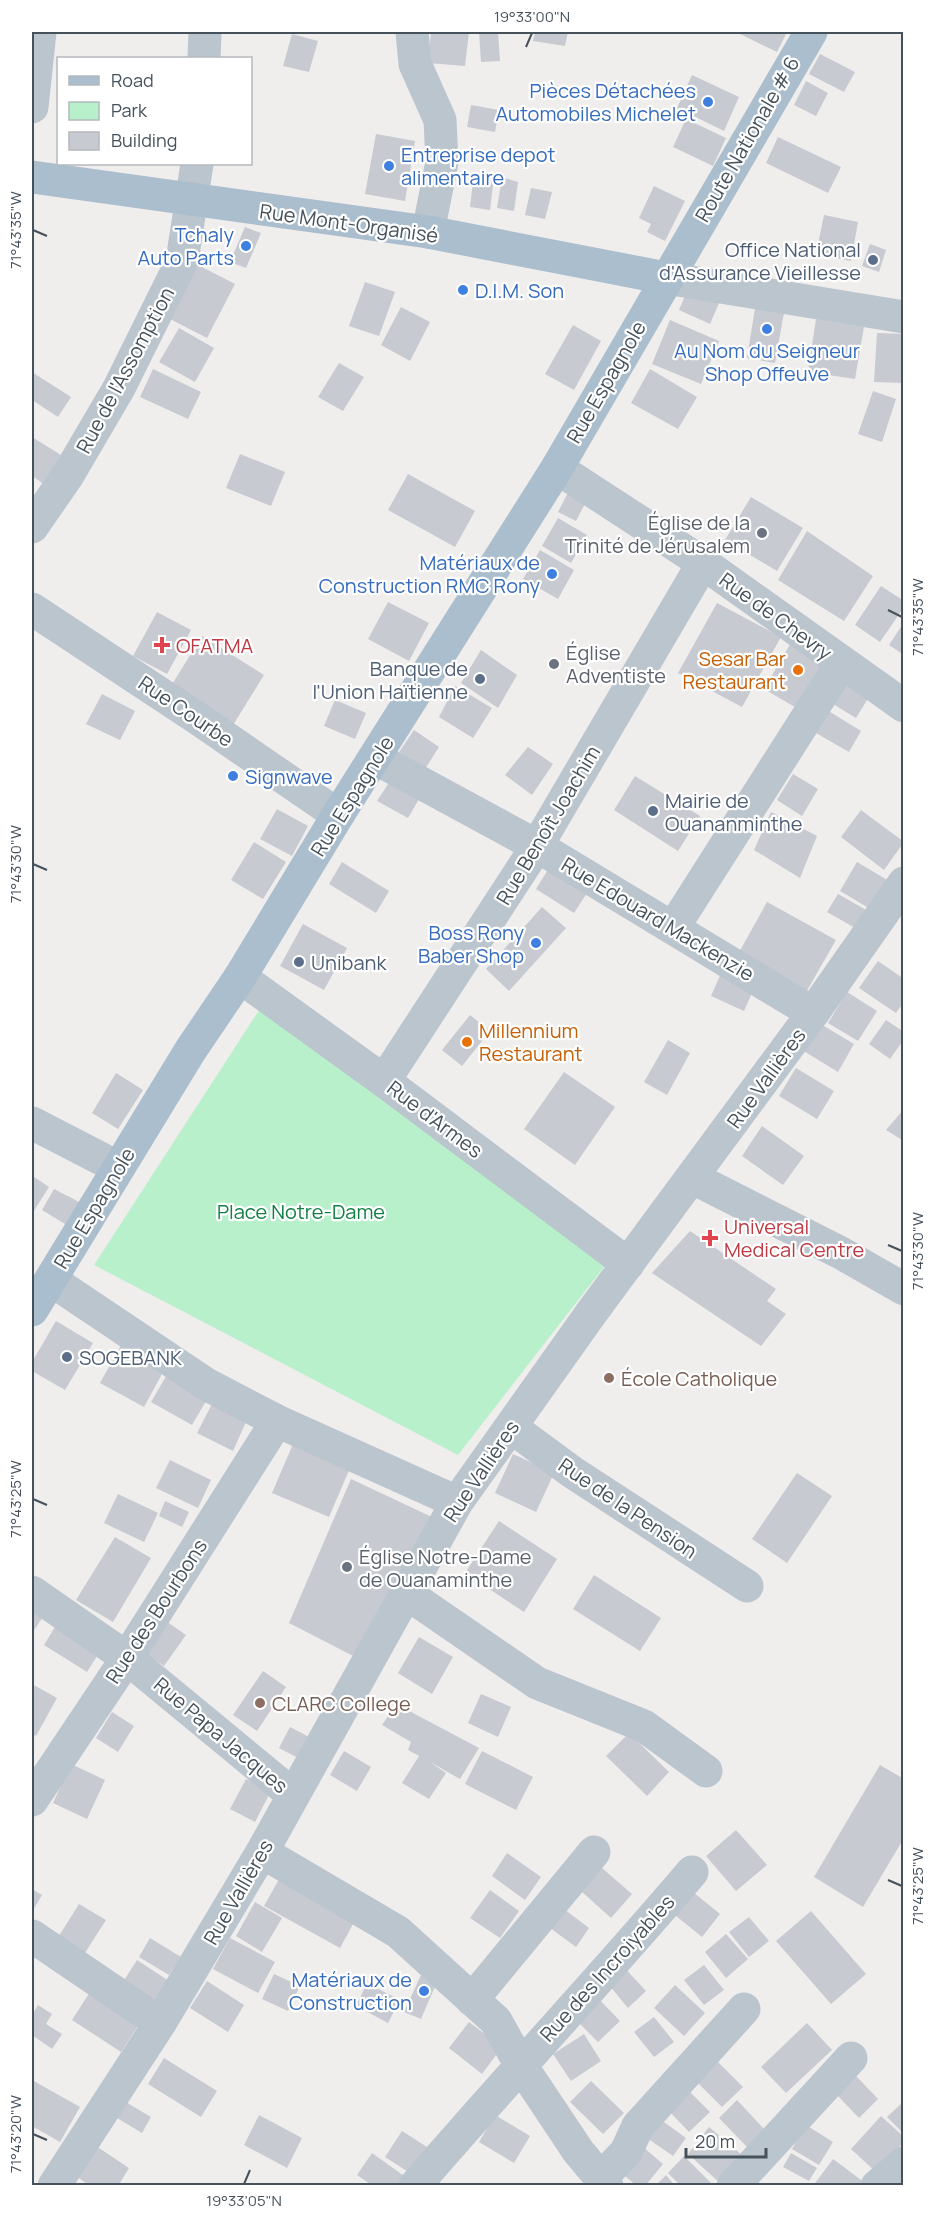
<svg xmlns="http://www.w3.org/2000/svg" width="935" height="2217" font-family="Manrope,sans-serif">
<rect width="100%" height="100%" fill="#f0eded"/>
<!-- green -->
<path fill="#b9f0cc" d="M265 1001 607 1263 458 1455 94 1265Z"/>
<!-- building -->
<path fill="#c7cad0" d="M431 32H469L465 66 428 63Z
M479 32H498L500 61 481 62Z
M535 32H568L565 46 533 41Z
M736 32H787L777 52Z
M292 34 318 41 309 72 283 66Z
M820 54 855 72 844 92 809 74Z
M692 75 739 97 724 131 677 108Z
M806 81 828 93 816 116 794 105Z
M471 105 499 110 495 132 467 127Z
M686 119 726 138 713 166 673 147Z
M376 134 415 141 405 201 365 194Z
M778 137 841 167 828 193 766 163Z
M474 174 494 177 490 210 470 207Z
M502 177 518 182 514 211 497 208Z
M654 186 685 201 665 241 647 232 651 224 639 218Z
M531 188 552 192 545 219 525 215Z
M824 215 858 222 851 261 816 254Z
M245 227 261 233 246 268 230 262Z
M870 244 886 250 879 272 862 266Z
M198 265 235 284 207 338 170 319Z
M365 282 395 292 379 336 349 326Z
M688 289 719 303 710 324 679 310Z
M756 302 785 307 775 363 747 358Z
M401 307 430 322 410 361 381 345Z
M816 319 864 327 855 379 808 372Z
M670 320 719 341 701 384 652 364Z
M573 325 601 341 574 390 545 374Z
M179 328 214 348 195 382 159 362Z
M877 333 904 334V383L874 382Z
M339 363 364 377 343 411 318 397Z
M153 369 201 392 188 419 140 397Z
M650 369 697 397 678 429 631 403Z
M32 372 71 397 58 417 32 400Z
M873 391 896 399 882 442 858 434Z
M32 437 69 460 51 489 32 476Z
M240 454 285 472 271 506 226 488Z
M408 474 475 511 455 547 388 510Z
M571 487 589 496 576 521 558 512Z
M751 497 803 528 777 571 725 540Z
M558 518 587 535 571 563 542 546Z
M807 531 873 576 844 621 778 580Z
M540 550 574 570 558 599 523 579Z
M881 586 904 601V607L880 642 855 625Z
M388 602 429 623 409 661 368 639Z
M717 603 781 637 742 707 678 673Z
M157 612 191 630 167 674 133 656Z
M904 622V655L889 645Z
M202 636 264 675 233 725 171 686Z
M792 641 828 662 800 710 764 689Z
M481 650 517 675 498 708 461 683Z
M849 678 872 692 856 718 833 704Z
M455 686 492 708 473 738 439 717Z
M102 694 135 711 120 740 86 724Z
M335 700 366 713 355 739 324 726Z
M827 710 861 731 849 752 816 733Z
M414 730 439 747 425 769 399 752Z
M528 747 553 764 532 795 505 775Z
M396 772 425 789 408 818 377 801Z
M793 774 818 789 802 816 777 800Z
M635 776 700 816 678 851 614 810Z
M277 809 308 826 292 856 260 839Z
M861 810 904 842 884 870 841 837Z
M771 812 817 836 800 878 754 850Z
M254 842 286 862 263 899 231 880Z
M342 862 389 891 376 913 329 884Z
M857 862 889 881 872 910 840 891Z
M549 868 587 893 574 913 536 889Z
M838 894 868 911 857 929 827 912Z
M767 902 836 940 805 994 737 956Z
M542 907 566 928 509 991 486 969Z
M303 924 347 948 324 990 280 966Z
M878 961 904 979V1002L896 1013 859 988Z
M722 971 755 986 744 1011 711 996Z
M847 992 877 1011 858 1041 828 1023Z
M470 1015 490 1031 462 1066 442 1050Z
M886 1020 904 1032V1039L890 1059 869 1044Z
M819 1023 854 1044 838 1072 802 1050Z
M668 1040 690 1053 667 1095 644 1082Z
M796 1068 834 1091 817 1119 779 1096Z
M564 1072 615 1107 575 1165 524 1129Z
M116 1073 143 1090 118 1129 92 1113Z
M904 1109V1141L886 1130Z
M762 1126 804 1156 783 1185 742 1156Z
M34 1177 49 1187 32 1214V1180Z
M54 1189 83 1204 70 1227 42 1210Z
M690 1231 776 1289 767 1301 786 1314 761 1346 652 1273Z
M56 1321 93 1343 65 1390 32 1371V1362Z
M125 1338 169 1361 144 1407 100 1383Z
M168 1373 209 1396 192 1425 151 1402Z
M216 1396 250 1413 233 1451 197 1433Z
M293 1444 350 1468 329 1517 272 1493Z
M513 1454 554 1473 536 1512 495 1493Z
M170 1460 211 1480 198 1508 156 1488Z
M797 1473 832 1496 787 1563 752 1539Z
M351 1479 434 1518 361 1660 289 1623Z
M118 1494 158 1513 144 1542 104 1523Z
M165 1501 189 1512 182 1527 159 1516Z
M499 1521 557 1559 524 1612 465 1573Z
M115 1537 151 1558 113 1622 76 1600Z
M594 1575 661 1618 640 1651 573 1609Z
M32 1600 47 1611 32 1633Z
M61 1617 104 1645 87 1672 44 1645Z
M163 1619 186 1635 164 1666 141 1650Z
M419 1637 453 1657 432 1694 398 1673Z
M263 1671 286 1687 257 1731 233 1715Z
M32 1684 57 1698 36 1736 32 1734Z
M481 1694 511 1707 498 1737 468 1723Z
M396 1704 479 1748 460 1779 430 1762 446 1773 429 1799 402 1783 419 1756 408 1750 411 1742 382 1725Z
M112 1712 134 1726 118 1752 96 1738Z
M290 1727 313 1739 302 1760 279 1748Z
M629 1733 669 1772 647 1796 606 1756Z
M344 1751 371 1767 357 1791 330 1775Z
M482 1751 533 1777 516 1810 465 1784Z
M71 1764 105 1780 87 1819 53 1803Z
M880 1765 904 1779V1838L863 1907 814 1877Z
M246 1779 271 1791 255 1822 230 1809Z
M736 1830 767 1865 736 1891 706 1856Z
M507 1853 541 1877 525 1900 492 1876Z
M602 1868 632 1894 611 1918 581 1891Z
M282 1874 358 1915 340 1948 264 1906Z
M688 1888 720 1914 702 1937 670 1911Z
M32 1889 42 1895 32 1912Z
M490 1890 519 1911 500 1938 470 1918Z
M255 1902 282 1918 262 1952 236 1936Z
M79 1904 106 1920 83 1956 57 1939Z
M560 1906 589 1928 576 1947 546 1925Z
M811 1911 866 1974 831 2004 776 1941Z
M749 1917 769 1941 749 1957 729 1932Z
M726 1934 748 1959 726 1978 705 1952Z
M150 1938 181 1957 169 1975 139 1957Z
M230 1938 275 1962 258 1993 213 1969Z
M137 1960 169 1981 154 2006 121 1985Z
M620 1963 646 1991 628 2008 605 1980Z
M704 1965 724 1990 704 2005 684 1980Z
M274 1974 300 1986 288 2011 262 1999Z
M421 1975 437 1982 421 2019 404 2012Z
M207 1981 244 2005 228 2032 190 2008Z
M367 1983 400 2000 388 2023 356 2006Z
M675 1985 705 2013 684 2036 654 2008Z
M92 1989 141 2021 121 2052 72 2020Z
M595 1995 620 2021 598 2042 573 2017Z
M38 2005 52 2014 46 2024 62 2034 52 2049 32 2035V2015Z
M654 2017 674 2042 654 2057 634 2032Z
M469 2022 502 2047 482 2074 449 2048Z
M807 2023 832 2050 786 2093 761 2067Z
M584 2034 601 2061 571 2081 553 2054Z
M164 2058 217 2091 201 2117 148 2084Z
M718 2062 743 2087 722 2107 698 2083Z
M856 2076 878 2099 859 2118 837 2095Z
M32 2080 80 2107 60 2142 32 2126Z
M591 2081 624 2113 603 2134 570 2102Z
M688 2090 710 2112 689 2132 668 2110Z
M737 2100 765 2130 747 2147 719 2118Z
M124 2101 151 2117 142 2133 117 2118Z
M904 2101V2134L887 2117Z
M259 2115 302 2138 287 2168 244 2145Z
M495 2115 530 2136 514 2163 479 2142Z
M881 2116 904 2137V2142L876 2172 851 2149Z
M657 2117 686 2138 673 2156 644 2136Z
M806 2125 833 2142 819 2165 792 2149Z
M709 2127 742 2155 720 2183 688 2154Z
M402 2131 427 2147 410 2173 385 2157Z
M96 2146 129 2168 118 2186H90L76 2176Z
M642 2146 663 2164 645 2186H637L620 2172Z
M372 2153 407 2178 402 2186H373L357 2175Z
M791 2153 817 2168 809 2181 783 2167Z
M684 2156 714 2186H681L668 2173Z
M833 2159 864 2182 862 2186H813Z
M666 2175 675 2186H655Z"/>
<g fill="none" stroke-linecap="round" stroke-linejoin="round">
<!-- minor -->
<path stroke="#bbc5cd" stroke-width="33" d="M412 32 415 64 440 120 442 162 428 232
M204 58 205 32
M32 107 40 32
M666 278 904 317
M557 468 703 563 904 706
M32 527 68 475 119 388 182 261 197 164
M32 609 197 718 338 815
M375 758 537 846 813 1013
M673 928 841 664
M240 977 384 1081 628 1264
M384 1081 537 846 703 563
M32 1123 117 1167
M693 1178 841 1253 904 1289
M51 1280 206 1384 277 1421 457 1502
M511 1427 572 1472 747 1586
M32 1592 127 1658 293 1795
M406 1593 537 1683 644 1726 706 1771
M32 1800 127 1658 277 1421
M262 1852 398 1932 496 2021 520 2064 578 2151 607 2186
M32 1936 160 2023
M472 2000 594 1852
M601 2178 626 2152 638 2126 744 2009
M54 2186 160 2023 262 1852 457 1502 592 1312 813 1013 904 883
M415 2186C506 2080 602 1978 692 1872
M733 2186 851 2058
M877 2186 904 2163"/>
<!-- major -->
<path stroke="#abbece" stroke-width="33" d="M32 177 428 232 666 278
M32 1310 190 1051 240 977 338 815 557 468 811 32"/>
</g>
<!-- ticks -->
<path fill="none" stroke="#45515b" stroke-width="2" d="M526 47 532 33M33 230 47 236M888 610 902 617M33 864 47 870M888 1245 902 1251M33 1499 47 1505M888 1880 902 1886M33 2134 47 2140M244 2184 250 2170"/>
<!-- markers -->
<g fill="#3f7fe0" stroke="#fff" stroke-width="2">
<circle cx="708" cy="102" r="6"/>
<circle cx="389" cy="166" r="6"/>
<circle cx="246" cy="246" r="6"/>
<circle cx="463" cy="290" r="6"/>
<circle cx="767" cy="329" r="6"/>
<circle cx="552" cy="574" r="6"/>
<circle cx="233" cy="776" r="6"/>
<circle cx="536" cy="943" r="6"/>
<circle cx="424" cy="1991" r="6"/>
</g>
<g fill="#5c6f8a" stroke="#fff" stroke-width="2">
<circle cx="873" cy="260" r="6"/>
<circle cx="480" cy="679" r="6"/>
<circle cx="653" cy="811" r="6"/>
<circle cx="299" cy="962" r="6"/>
<circle cx="67" cy="1357" r="6"/>
</g>
<g fill="#6b7280" stroke="#fff" stroke-width="2">
<circle cx="762" cy="533" r="6"/>
<circle cx="554" cy="664" r="6"/>
<circle cx="347" cy="1567" r="6"/>
</g>
<g fill="#e0444e" stroke="#fff" stroke-width="2">
<path d="M159 636h6v6h6v6h-6v6h-6v-6h-6v-6h6z"/>
<path d="M707 1229h6v6h6v6h-6v6h-6v-6h-6v-6h6z"/>
</g>
<g fill="#e8710a" stroke="#fff" stroke-width="2">
<circle cx="798" cy="670" r="6"/>
<circle cx="467" cy="1042" r="6"/>
</g>
<g fill="#8d6e63" stroke="#fff" stroke-width="2">
<circle cx="609" cy="1378" r="6"/>
<circle cx="260" cy="1703" r="6"/>
</g>
<g text-anchor="middle" dominant-baseline="central" stroke-width="4.5" stroke-linejoin="round" paint-order="stroke">
<!-- shop labels -->
<g font-size="20" fill="#366cbe" stroke="#fff" text-anchor="end">
<text x="696" y="90">Pièces Détachées<tspan x="696" dy="23">Automobiles Michelet</tspan></text>
<text x="401" y="154" text-anchor="start">Entreprise depot<tspan x="401" dy="23">alimentaire</tspan></text>
<text x="234" y="234">Tchaly<tspan x="234" dy="23">Auto Parts</tspan></text>
<text x="475" y="290" text-anchor="start">D.I.M. Son</text>
<text x="767" y="350" text-anchor="middle">Au Nom du Seigneur<tspan x="767" dy="23">Shop Offeuve</tspan></text>
<text x="540" y="562">Matériaux de<tspan x="540" dy="23">Construction RMC Rony</tspan></text>
<text x="245" y="776" text-anchor="start">Signwave</text>
<text x="524" y="932">Boss Rony<tspan x="524" dy="23">Baber Shop</tspan></text>
<text x="412" y="1979">Matériaux de<tspan x="412" dy="23">Construction</tspan></text>
</g>
<!-- street labels -->
<g font-size="20" fill="#45515b" stroke="#fff">
<text transform="translate(747 139) rotate(-60)">Route Nationale # 6</text>
<text transform="translate(349 223) rotate(8)">Rue Mont-Organisé</text>
<text transform="translate(125 370) rotate(-62)">Rue de l'Assomption</text>
<text transform="translate(606 382) rotate(-60)">Rue Espagnole</text>
<text transform="translate(776 616) rotate(36)">Rue de Chevry</text>
<text transform="translate(186 711) rotate(34)">Rue Courbe</text>
<text transform="translate(352 796) rotate(-58)">Rue Espagnole</text>
<text transform="translate(548 825) rotate(-59)">Rue Benoît Joachim</text>
<text transform="translate(658 919) rotate(31)">Rue Edouard Mackenzie</text>
<text transform="translate(766 1078) rotate(-54)">Rue Vallières</text>
<text transform="translate(435 1119) rotate(37)">Rue d'Armes</text>
<text transform="translate(94 1208) rotate(-59)">Rue Espagnole</text>
<text transform="translate(481 1471) rotate(-56)">Rue Vallières</text>
<text transform="translate(628 1508) rotate(34)">Rue de la Pension</text>
<text transform="translate(156 1611) rotate(-57)">Rue des Bourbons</text>
<text transform="translate(221 1735) rotate(40)">Rue Papa Jacques</text>
<text transform="translate(238 1892) rotate(-60)">Rue Vallières</text>
<text transform="translate(607 1968) rotate(-48)">Rue des Incroiyables</text>
</g>
<!-- service labels -->
<g font-size="20" fill="#4e5e75" stroke="#fff" text-anchor="start">
<text x="861" y="249" text-anchor="end">Office National<tspan x="861" dy="23">d'Assurance Vieillesse</tspan></text>
<text x="468" y="668" text-anchor="end">Banque de<tspan x="468" dy="23">l'Union Haïtienne</tspan></text>
<text x="665" y="800">Mairie de<tspan x="665" dy="23">Ouananminthe</tspan></text>
<text x="311" y="962">Unibank</text>
<text x="79" y="1357">SOGEBANK</text>
</g>
<!-- worship labels -->
<g font-size="20" fill="#5b616d" stroke="#fff" text-anchor="start">
<text x="750" y="522" text-anchor="end">Église de la<tspan x="750" dy="23">Trinité de Jérusalem</tspan></text>
<text x="566" y="652">Église<tspan x="566" dy="23">Adventiste</tspan></text>
<text x="359" y="1556">Église Notre-Dame<tspan x="359" dy="23">de Ouanaminthe</tspan></text>
</g>
<!-- health labels -->
<g font-size="20" fill="#be3a42" stroke="#fff" text-anchor="start">
<text x="176" y="645">OFATMA</text>
<text x="724" y="1226">Universal<tspan x="724" dy="23">Medical Centre</tspan></text>
</g>
<!-- food labels -->
<g font-size="20" fill="#c56008" stroke="#fff" text-anchor="end">
<text x="786" y="658">Sesar Bar<tspan x="786" dy="23">Restaurant</tspan></text>
<text x="479" y="1030" text-anchor="start">Millennium<tspan x="479" dy="23">Restaurant</tspan></text>
</g>
<!-- park labels -->
<g font-size="20" fill="#137f45" stroke="#fff">
<text x="301" y="1211">Place Notre-Dame</text>
</g>
<!-- education labels -->
<g font-size="20" fill="#785e54" stroke="#fff" text-anchor="start">
<text x="621" y="1378">École Catholique</text>
<text x="272" y="1703">CLARC College</text>
</g>
</g>
<!-- border -->
<rect width="935" height="2217" fill="none" stroke="#ffffff" stroke-width="66"/>
<!-- legend -->
<rect x="57" y="57" width="195" height="108" fill="#ffffff" stroke="#b5b9bd" stroke-width="1.5"/>
<rect x="69" y="76" width="30" height="9" fill="#abbece" stroke="#b5b9bd" stroke-width="1.5"/>
<text x="111" y="87" font-size="18" fill="#45515b">Road</text>
<rect x="69" y="102" width="30" height="18" fill="#b9f0cc" stroke="#b5b9bd" stroke-width="1.5"/>
<text x="111" y="117" font-size="18" fill="#45515b">Park</text>
<rect x="69" y="132" width="30" height="18" fill="#c7cad0" stroke="#b5b9bd" stroke-width="1.5"/>
<text x="111" y="147" font-size="18" fill="#45515b">Building</text>
<!-- scale -->
<path d="M686 2148v9h80v-9" fill="none" stroke="#45515b" stroke-width="3"/>
<text x="695" y="2148" font-size="18" fill="#45515b" stroke="#ffffff" stroke-width="4.5" paint-order="stroke">20 m</text>
<rect x="33" y="33" width="869" height="2151" fill="none" stroke="#45515b" stroke-width="2"/>
<g font-size="15" text-anchor="middle" fill="#45515b">
<text x="532" y="22">19°33'00"N</text>
<text transform="translate(16 230) rotate(-90)" y="5">71°43'35"W</text>
<text transform="translate(918 617) rotate(-90)" y="5">71°43'35"W</text>
<text transform="translate(16 864) rotate(-90)" y="5">71°43'30"W</text>
<text transform="translate(918 1251) rotate(-90)" y="5">71°43'30"W</text>
<text transform="translate(16 1499) rotate(-90)" y="5">71°43'25"W</text>
<text transform="translate(918 1886) rotate(-90)" y="5">71°43'25"W</text>
<text transform="translate(16 2134) rotate(-90)" y="5">71°43'20"W</text>
<text x="244" y="2206">19°33'05"N</text>
</g>
</svg>
